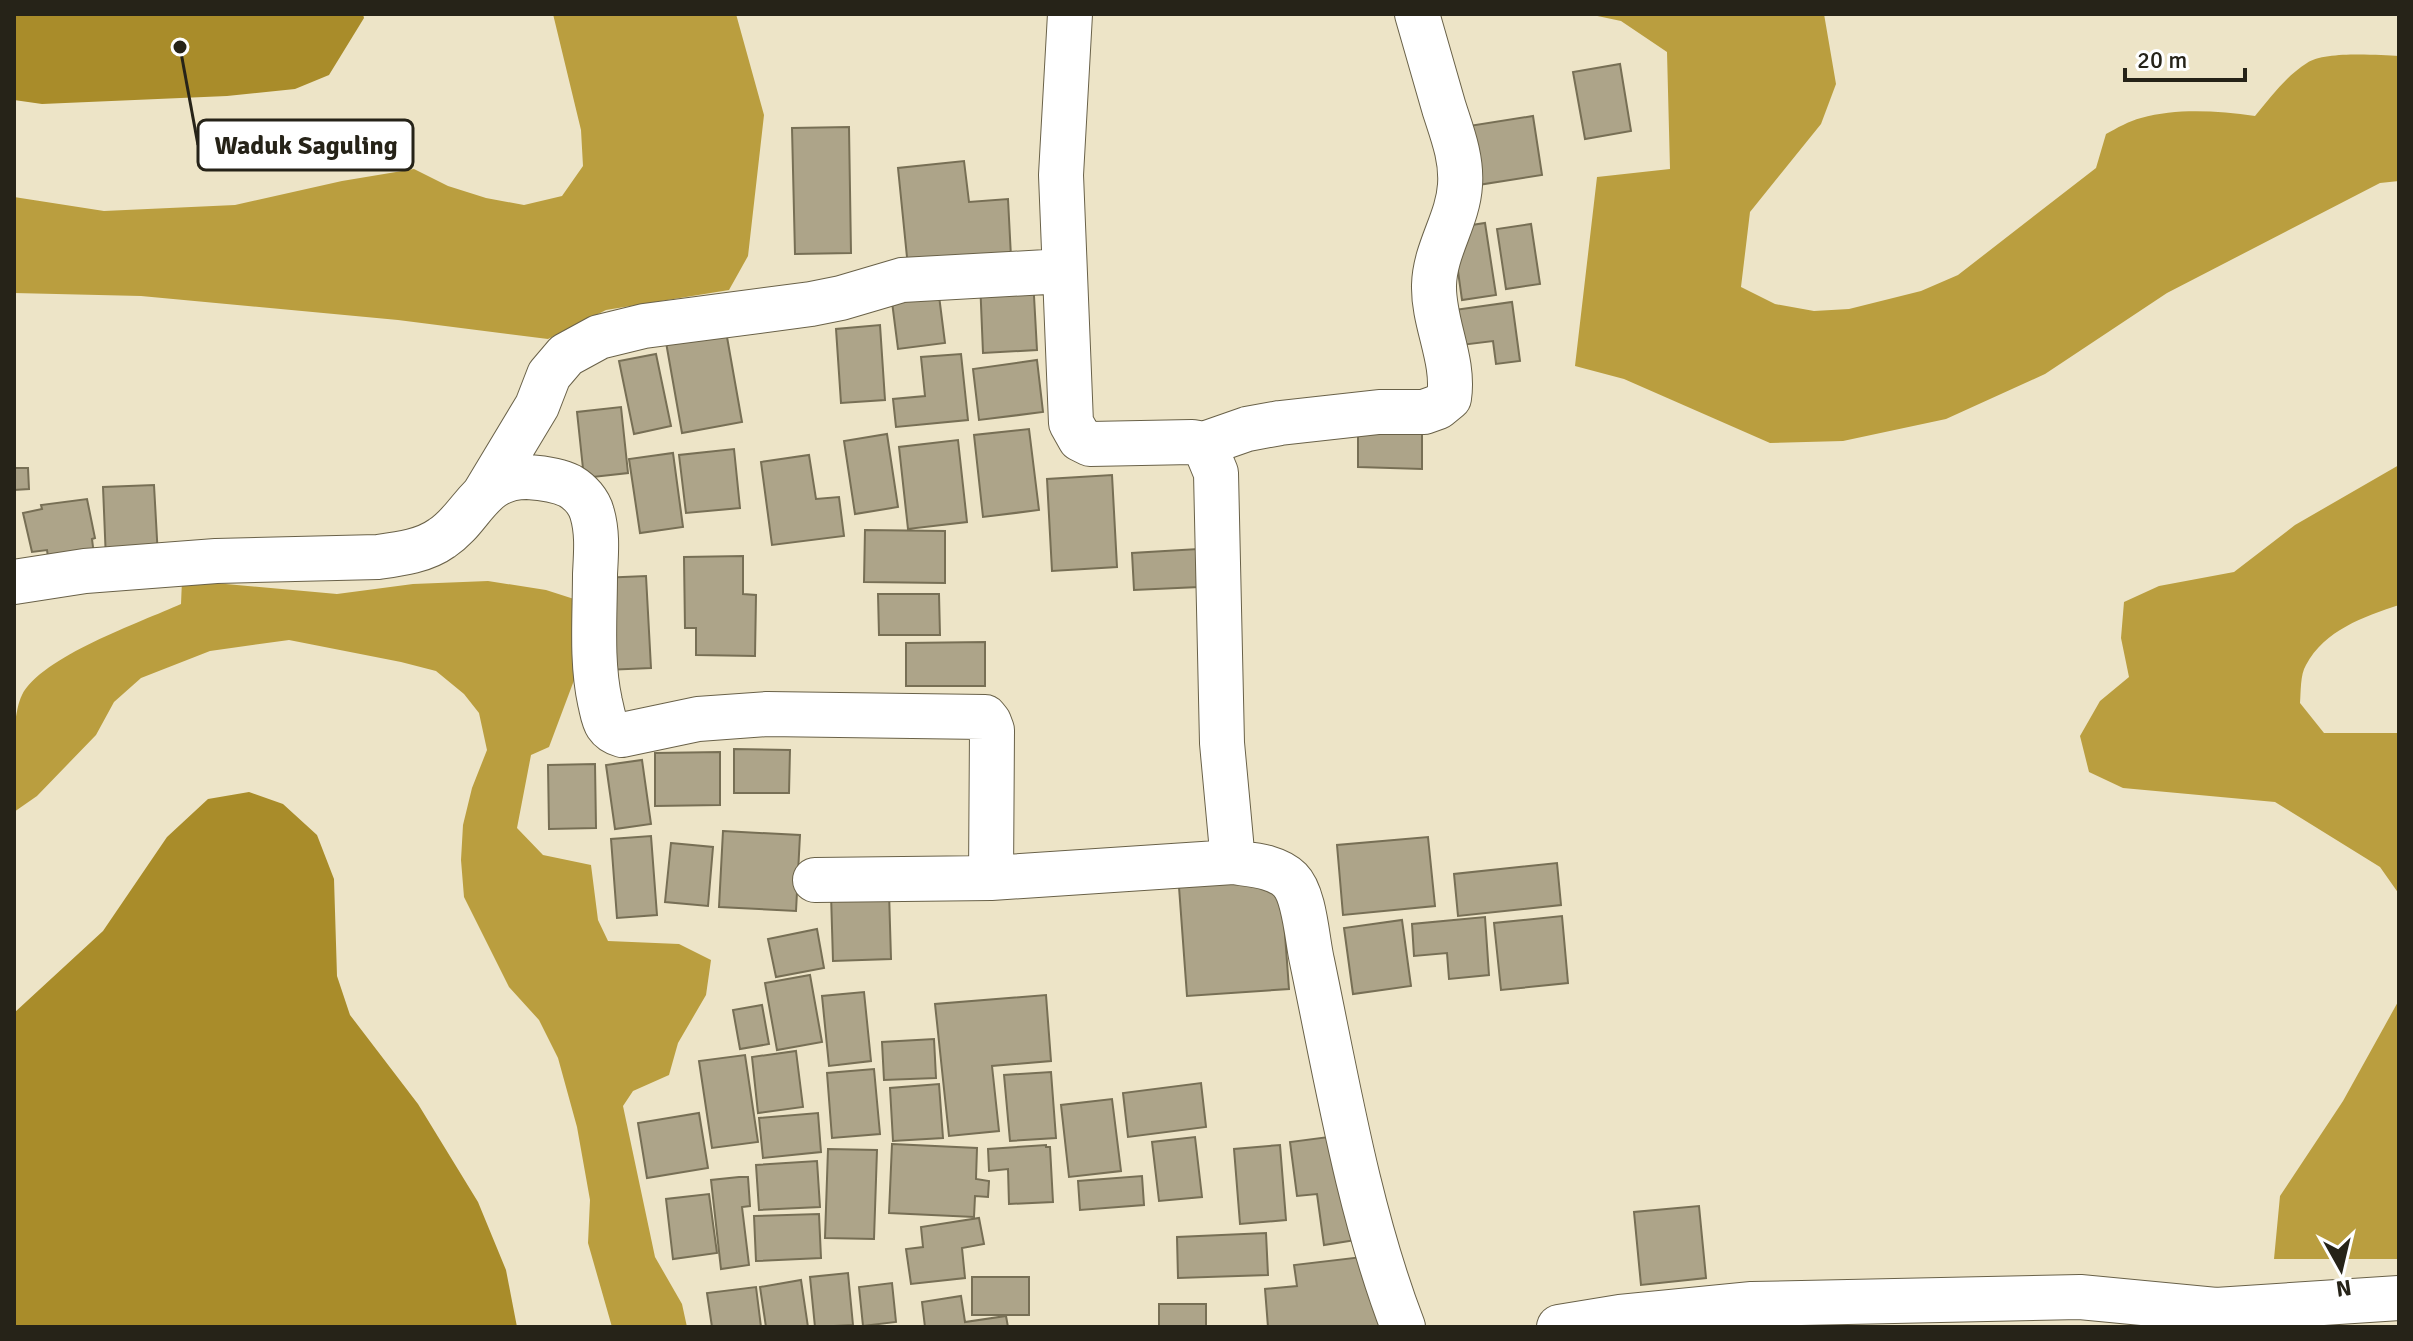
<svg xmlns="http://www.w3.org/2000/svg" width="2413" height="1341" font-family="Signika,sans-serif">
<rect width="100%" height="100%" fill="#ede4c7"/>
<!-- forest -->
<path fill="#ba9e3f" d="M553 14H736L764 115 748 256 729 290 606 310 548 339 398 320 141 296 14 293V197L104 211 235 205 342 181 414 169 448 186 486 198 524 205 562 196 583 166 581 130Z
M1588 14H1824L1836 84 1821 124 1750 212 1741 287 1775 304 1814 311 1849 309 1921 291 1958 275 2096 168 2106 134C2117 128 2129 121 2141 118 2178 108 2217 111 2255 116 2271 97 2286 76 2307 63 2324 51 2377 55 2399 56V181L2380 183 2167 293 2045 374 1946 419 1843 441 1770 443 1624 379 1575 366 1597 177 1670 169 1667 52 1621 21Z
M2399 465V605C2363 617 2325 630 2306 665 2300 675 2301 692 2300 703L2324 733H2399V894L2380 867 2275 802 2123 788 2089 772 2080 736 2100 701 2129 677 2121 638 2124 602 2159 586 2234 572 2295 525Z
M182 580 337 594 413 584 488 581 546 590 574 599 576 675 549 747 531 755 517 828 543 855 591 865 598 920 608 941 679 944 711 960 706 995 678 1043 669 1075 633 1091 623 1106 655 1257 682 1304 687 1327H612L588 1243 590 1200 577 1127 558 1058 539 1020 509 987 464 897 461 860 463 825 472 788 487 750 479 713 464 694 436 671 401 662 289 640 210 651 141 678 114 702 96 735 37 796 14 812C14 783 10 719 22 695 41 657 141 622 181 604Z
M2399 1000V1259H2274L2280 1196 2343 1101Z"/>
<!-- water -->
<path fill="#a98c2a" d="M14 14H363L364 18 329 75 295 89 227 96 42 104 14 100Z
M249 792 283 804 317 835 334 879 337 976 350 1015 418 1104 478 1202 506 1270 517 1327H14V1013L103 931 167 837 208 799Z"/>
<!-- building -->
<path fill="#ada489" stroke="#776f55" stroke-width="2" d="M1620 64 1631 131 1585 139 1573 72Z
M1533 116 1542 175 1478 185 1469 126Z
M849 127 851 253 795 254 792 128Z
M964 161 969 202 1008 199 1011 257 908 267 898 168Z
M1485 223 1496 295 1462 300 1452 228Z
M1531 224 1540 284 1506 289 1497 229Z
M1033 278 1037 350 983 353 980 280Z
M938 288 945 343 898 349 891 294Z
M1512 302 1520 361 1496 364 1493 341 1445 347 1440 312Z
M724 320 742 422 682 433 664 331Z
M880 325 885 400 841 403 836 329Z
M656 354 671 426 634 434 619 361Z
M961 354 968 420 896 427 893 399 925 396 921 357Z
M1037 360 1043 412 979 420 973 369Z
M621 407 628 473 584 478 577 412Z
M1358 421H1422V469L1358 467Z
M1029 429 1039 510 983 517 974 435Z
M887 434 898 507 855 514 844 441Z
M958 440 967 522 908 529 899 447Z
M734 449 740 508 686 513 679 455Z
M673 453 683 527 640 533 629 459Z
M809 455 816 499 839 497 844 536 772 545 761 462Z
M14 468H28L29 489 14 490Z
M1112 475 1117 567 1052 571 1047 479Z
M154 485 158 557 106 560 103 487Z
M87 499 95 538 92 539 95 563 50 570 47 550 32 552 23 513 42 509 41 505Z
M865 530 945 531V583L864 582Z
M1198 549 1199 587 1134 590 1132 553Z
M743 556V594L756 595 755 656 696 655V628H685L684 557Z
M646 576 651 668 605 670 600 578Z
M878 594H939L940 635H879Z
M985 642V686H906V643Z
M734 749 790 750 789 793H734Z
M720 752V805L655 806V753Z
M642 760 651 824 615 829 606 765Z
M595 764 596 828 549 829 548 765Z
M723 831 800 835 796 911 719 907Z
M651 836 657 915 617 918 611 839Z
M1428 837 1435 906 1343 915 1337 845Z
M671 843 713 847 708 906 665 902Z
M1557 863 1561 905 1458 916 1454 874Z
M1281 880 1289 989 1187 996 1179 887Z
M889 892 891 959 833 961 831 894Z
M1562 916 1568 983 1501 990 1494 923Z
M1485 917 1489 975 1449 979 1447 953 1414 956 1412 924Z
M1402 920 1411 986 1353 994 1344 928Z
M817 929 824 968 776 977 768 939Z
M810 975 822 1042 777 1050 765 983Z
M864 992 871 1061 829 1066 822 996Z
M1046 995 1051 1061 992 1066 999 1131 949 1136 935 1004Z
M762 1005 769 1044 740 1049 733 1010Z
M934 1039 936 1078 884 1080 882 1042Z
M796 1051 803 1107 758 1113 752 1057Z
M745 1055 758 1142 712 1148 699 1061Z
M874 1069 880 1134 832 1138 827 1073Z
M1051 1072 1056 1138 1010 1141 1004 1075Z
M1201 1083 1206 1127 1128 1137 1123 1093Z
M939 1084 943 1138 893 1141 890 1088Z
M1112 1099 1121 1171 1069 1177 1061 1105Z
M699 1113 708 1168 647 1178 638 1123Z
M818 1113 821 1152 763 1158 759 1118Z
M1336 1136 1362 1239 1324 1245 1317 1194 1297 1196 1290 1142Z
M1195 1137 1202 1197 1159 1201 1152 1142Z
M892 1144 977 1148 976 1179 989 1181 988 1197 975 1196 974 1217 889 1213Z
M1046 1145V1147H1050L1053 1202 1009 1204 1008 1169 989 1171 988 1149Z
M1280 1145 1286 1220 1240 1224 1234 1149Z
M828 1149 877 1150 874 1239 825 1238Z
M817 1161 820 1207 759 1210 756 1165Z
M1142 1176 1144 1205 1080 1210 1078 1181Z
M739 1177H748L750 1206 742 1207 749 1265 721 1269 711 1180Z
M709 1194 717 1253 673 1259 666 1199Z
M1699 1206 1706 1278 1641 1285 1634 1212Z
M819 1214 821 1258 756 1261 754 1216Z
M979 1218 984 1244 962 1248 965 1278 911 1284 906 1249 923 1247 921 1227Z
M1266 1233 1268 1275 1178 1278 1177 1237Z
M1379 1255 1387 1327H1268L1265 1289 1297 1286 1294 1265Z
M848 1273 853 1325 815 1327 810 1277Z
M972 1277H1029V1315H972Z
M801 1280 808 1327H766L760 1287Z
M892 1283 896 1322 863 1326 859 1287Z
M756 1287 761 1327H712L707 1293Z
M961 1296 965 1322 1006 1316 1008 1327H925L922 1302Z
M1159 1304H1206V1327H1159Z"/>
<g fill="none" stroke-linecap="round" stroke-linejoin="round">
<!-- minor casing -->
<g stroke="#696148" stroke-width="46">
<path id="minor" d="M1070 14 1061 175 1071 423 1080 439 1090 444 1192 442 1204 444 1216 473 1222 743 1233 862C1252 865 1276 866 1290 880 1305 895 1307 940 1312 961 1337 1081 1359 1213 1403 1327
M1204 444 1247 429 1280 423 1379 412H1424L1438 407 1449 398C1455 360 1433 323 1434 285 1435 249 1458 220 1460 185 1462 158 1452 133 1444 108 1435 76 1426 45 1417 14
M484 494 537 406 549 375 566 355 599 337 644 326 811 304 841 298 902 280 1064 271
M14 582 85 571 216 561 378 557C400 554 424 551 442 538 474 517 480 476 528 477 542 478 558 480 570 486 580 492 589 502 592 513 598 533 596 554 595 574 595 616 591 661 600 702 602 710 603 719 607 725 611 731 615 733 622 735L698 719 767 714 985 717 989 722 992 730 991 878
M815 880 991 878 1233 862
M1559 1327 1620 1317 1752 1304 2080 1297 2216 1310 2399 1298"/>
</g>
<!-- minor -->
<use href="#minor" stroke="#fff" stroke-width="44"/>
</g>
<!-- callouts -->
<path fill="none" stroke="#262318" stroke-width="3" d="M180 47L198 145"/>
<circle fill="#262318" stroke="#fff" stroke-width="3" cx="180" cy="47" r="8"/>
<rect fill="#fff" stroke="#262318" stroke-width="3" x="198" y="120" width="215" height="50" rx="8"/>
<g font-size="26" text-anchor="middle" font-weight="bold" fill="#262318">
<text x="306" y="154">Waduk Saguling</text>
</g>
<!-- border -->
<rect width="2413" height="1341" fill="none" stroke="#262318" stroke-width="32"/>
<!-- north arrow -->
<g transform="translate(2341 1269) rotate(172)" stroke="#ffffff" stroke-width="6" paint-order="stroke">
<path d="M0-6L14 30L0 20L-14 30Z" fill="#262318"/>
<text y="-12" font-size="22" font-weight="bold" text-anchor="middle" fill="#262318">N</text>
</g>
<!-- scale -->
<path d="M2125 68v12h120v-12" fill="none" stroke="#262318" stroke-width="4"/>
<text x="2137" y="68" font-size="24" fill="#262318" stroke="#ffffff" stroke-width="6" paint-order="stroke">20 m</text>
</svg>
